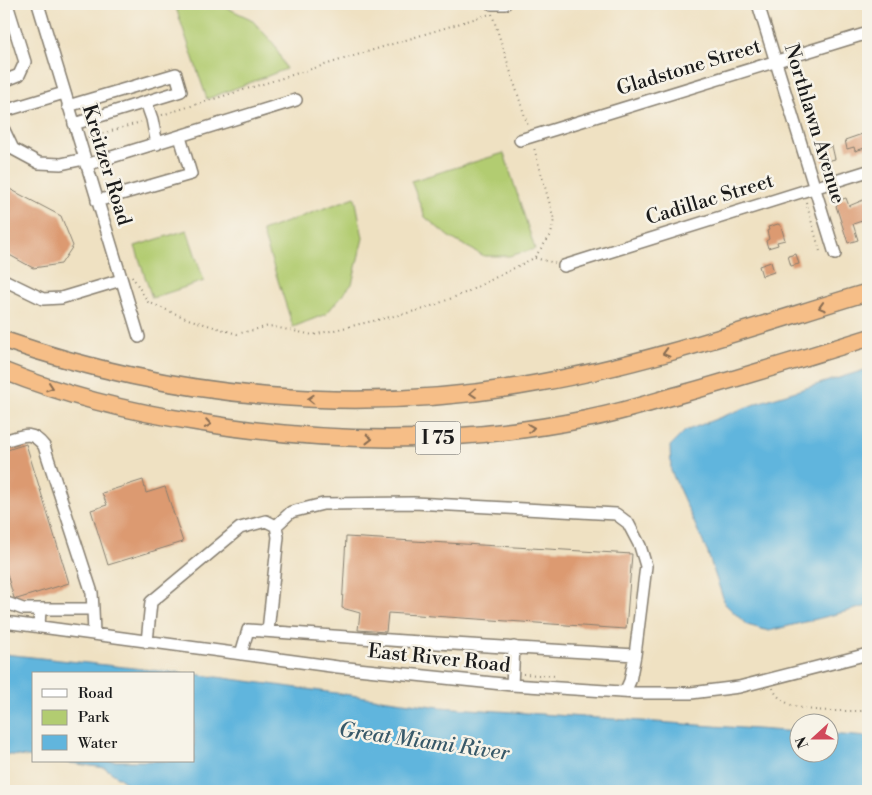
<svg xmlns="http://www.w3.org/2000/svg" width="872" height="795" font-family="'Libre Bodoni',serif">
<rect width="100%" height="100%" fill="#f7f3e8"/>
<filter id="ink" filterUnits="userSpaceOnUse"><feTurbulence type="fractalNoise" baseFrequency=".02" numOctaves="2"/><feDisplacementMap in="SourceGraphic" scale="10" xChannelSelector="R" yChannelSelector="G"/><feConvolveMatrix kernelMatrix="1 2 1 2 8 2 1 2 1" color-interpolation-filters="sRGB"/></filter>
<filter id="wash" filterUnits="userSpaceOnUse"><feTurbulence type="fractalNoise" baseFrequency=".0096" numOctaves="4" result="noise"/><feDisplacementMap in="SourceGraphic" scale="20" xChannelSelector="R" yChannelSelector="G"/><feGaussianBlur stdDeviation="1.12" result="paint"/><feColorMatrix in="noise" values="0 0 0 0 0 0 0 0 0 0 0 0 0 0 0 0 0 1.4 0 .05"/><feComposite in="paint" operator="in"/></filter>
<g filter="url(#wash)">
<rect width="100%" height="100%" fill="#efe1c2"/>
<!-- green -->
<path fill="#b2cc71" stroke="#677446" d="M185 4H225L223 6 251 19 274 44 286 69 207 99 176 8 185 6Z
M504 153 535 249 509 256H484L449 237 425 217 411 181Z
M355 197 363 238 352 284 326 314 293 327 262 231Z
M187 230 204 281 152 298 135 246Z"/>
<!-- water -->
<path fill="#61b5dd" stroke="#3e687c" d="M868 369V606L769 631 747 625 725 604 707 551 671 471 670 446 685 431 760 402Z
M4 654 189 674H34V758L4 754Z
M194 674 440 707 799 732 800 752H830V734L868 737V791H138L105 768 57 761H194Z"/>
<g id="blocks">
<!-- building -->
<path fill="#dc9a71" d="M868 132V147L855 151 854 147 847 149 845 140Z
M832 146 835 159 823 162 820 150Z
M4 186 61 216 73 246 61 264 33 268 4 252Z
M846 198 849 206 868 198V219L853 224 858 240 848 243 836 206 837 205 836 201Z
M778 224 781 226 785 240 777 242 778 245 768 248 766 241 769 239 767 231 769 230 768 227Z
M796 254 799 264 791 266 788 256Z
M771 262 774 272 762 276 759 266Z
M26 444 69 583 17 599 14 598 4 564V451Z
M143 480 146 493 165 487 183 542 108 565 91 510 107 505 102 493Z
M346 537 632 554 626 629 388 613 386 632 358 630 360 613 342 608Z"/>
</g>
</g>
<g filter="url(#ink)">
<use href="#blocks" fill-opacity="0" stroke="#867e6f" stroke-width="1"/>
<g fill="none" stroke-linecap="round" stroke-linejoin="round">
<!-- minor casing -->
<g stroke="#867e6f" stroke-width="14">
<path id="minor" d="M38 4 139 337
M492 4H505
M758 4 835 254
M4 81 19 75 25 62 7 4
M146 102 152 119 157 144
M68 106 176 74 181 91 74 124
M4 111 64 93
M4 130 13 149 39 163 61 164 84 159
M520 140 868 33
M86 165 296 100
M97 201 191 174 180 137
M564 266 868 171
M4 280 43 299 61 298 121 280
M4 441C22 436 31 429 44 446L92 593 93 609
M276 526 291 512 323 504 414 503 616 514 628 523 640 546 646 566 635 655
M4 602 23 609H40
M4 622 338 667 512 685 637 693H691L739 687 868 654
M39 627 40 609H93L94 634
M147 642 151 602 240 528 266 521 276 526 278 537 268 631
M241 654 248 630 404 641 635 655 630 681 625 692
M512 685 514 647"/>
</g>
<!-- highway casing -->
<g stroke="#867e6f" stroke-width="19">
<path id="highway" d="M4 340C175 399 360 416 538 383 651 363 759 325 868 292
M4 371C66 396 131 412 197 422 327 444 457 445 586 419 619 413 652 402 685 393 746 376 807 357 868 338"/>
</g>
<!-- path -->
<path stroke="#867e6f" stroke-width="2" stroke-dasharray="1 4" stroke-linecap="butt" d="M492 14 528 126
M162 115 490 14
M88 138 141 122
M806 202 821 255
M535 258 555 263
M132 276 148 302 188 319 237 334 269 326 313 335 424 309 465 293 534 258 551 235 554 219 534 148
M523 674 556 676
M773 688C783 717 843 710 868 711"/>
<!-- minor -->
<use href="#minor" stroke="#fff" stroke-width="11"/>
<!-- highway -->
<use href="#highway" stroke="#f6be87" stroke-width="16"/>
</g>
<!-- one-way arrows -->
<defs><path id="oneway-chevron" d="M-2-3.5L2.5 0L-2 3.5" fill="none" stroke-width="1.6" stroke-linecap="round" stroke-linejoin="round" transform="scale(1.25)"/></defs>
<g stroke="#896d52">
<use href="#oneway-chevron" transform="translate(822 307) rotate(163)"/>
<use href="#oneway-chevron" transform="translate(666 353) rotate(165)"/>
<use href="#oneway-chevron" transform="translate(50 387) rotate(18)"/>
<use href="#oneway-chevron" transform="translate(473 393) rotate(176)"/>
<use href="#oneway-chevron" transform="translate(311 399) rotate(-178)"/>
<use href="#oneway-chevron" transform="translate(208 424) rotate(9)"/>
<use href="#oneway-chevron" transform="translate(531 428) rotate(-8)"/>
<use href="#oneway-chevron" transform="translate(369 439) rotate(1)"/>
</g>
</g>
<g text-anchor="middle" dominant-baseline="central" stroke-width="5" stroke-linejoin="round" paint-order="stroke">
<!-- shield labels -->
<rect fill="#f7f3e8" stroke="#5e5c59" stroke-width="1" x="415.5" y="421.5" width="45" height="33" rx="4"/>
<g font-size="19" font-weight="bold" fill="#1c1c1c">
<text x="438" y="438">I 75</text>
</g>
<!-- street labels -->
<g font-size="20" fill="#1c1c1c" stroke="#f7f3e8">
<text transform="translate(689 68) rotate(-17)">Gladstone Street</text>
<text transform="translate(814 124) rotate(73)">Northlawn Avenue</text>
<text transform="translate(106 165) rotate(73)">Kreitzer Road</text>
<text transform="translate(710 200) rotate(-17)">Cadillac Street</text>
<text transform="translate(439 659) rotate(6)">East River Road</text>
</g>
<!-- water labels -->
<g font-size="21" font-style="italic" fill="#385969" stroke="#f7f3e8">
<text transform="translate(424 742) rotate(8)">Great Miami River</text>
</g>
</g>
<!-- margin -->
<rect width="872" height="795" fill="none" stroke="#f7f3e8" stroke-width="20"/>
<!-- legend -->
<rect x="32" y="672" width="162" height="90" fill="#f7f3e8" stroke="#9f9d96"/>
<rect x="42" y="689" width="25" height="8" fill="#ffffff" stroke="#9f9d96"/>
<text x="78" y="698" font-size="15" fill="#1c1c1c">Road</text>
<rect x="42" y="710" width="25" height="15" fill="#b2cc71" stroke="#9f9d96"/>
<text x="78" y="722" font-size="15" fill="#1c1c1c">Park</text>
<rect x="42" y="735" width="25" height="15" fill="#61b5dd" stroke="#9f9d96"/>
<text x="78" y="748" font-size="15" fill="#1c1c1c">Water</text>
<!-- north arrow -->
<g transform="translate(814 738) rotate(249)"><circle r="24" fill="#f7f3e8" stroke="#9f9d96"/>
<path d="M0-4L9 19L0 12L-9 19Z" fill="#d1495b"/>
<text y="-8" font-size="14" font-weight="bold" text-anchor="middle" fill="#1c1c1c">N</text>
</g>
</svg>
